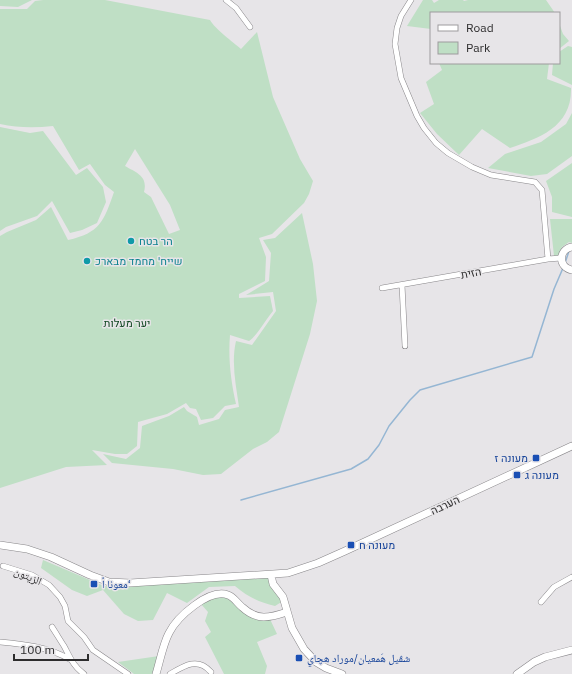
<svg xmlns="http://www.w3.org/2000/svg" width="572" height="674" font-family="'IBM Plex Sans','Noto Naskh Arabic',Heebo,sans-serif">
<rect width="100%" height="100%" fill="#e7e5e8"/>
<!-- green -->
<path fill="#bfdfc5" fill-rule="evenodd" d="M0 0H32L18 7 0 6Z
M43 0H105L210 20C215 29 233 42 241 49L257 32 273 97 300 159 313 181 309 194 304 203 272 234 259 238 266 257 265 281 239 294V298L270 296 273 311C266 319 257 336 249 341L230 335C228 359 231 381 236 404L225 406 213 418 201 420 196 409 190 408 186 403 167 414 138 422 137 446 127 454H115L92 450 107 465 66 467 0 488V236L7 232 36 220 51 207 68 240C100 233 104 221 114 192L105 185 90 164 79 170 53 126C35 128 18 128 0 124V9H27L35 1ZM135 149 170 205 180 230 169 234 151 197 144 192C148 176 137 173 125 166Z
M423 0H432L434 3 439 0H463L464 1 468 0H546L555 13H431V29L407 26Z
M559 23 563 34 569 41 559 49Z
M568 46 572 47V85L552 75 553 63H559V52Z
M439 63H549L547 79 571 88C572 127 539 138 510 148L482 129 459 155 437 134 420 113 434 104 426 82 442 70Z
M572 113V156L547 174 531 176 488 168 505 154 541 142 566 124Z
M0 127 30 133 43 131 76 175 87 168 103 187 106 202 97 223 82 230 70 233 52 201 37 216 6 227 0 231Z
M572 163V217L552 212V197L546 181Z
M302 213 313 264 317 301 310 334 279 432 267 442 253 449 221 474 203 475 173 469 112 463 103 454 126 459 140 448 142 426 169 416 184 407 187 411 197 417 199 425 219 419 225 410 239 407C236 385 231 363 236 341L252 345 276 311 273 292 246 295 269 281 271 253 263 240 275 238Z
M550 219H572V243L569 242 562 247 559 255 554 256Z
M43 560 104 586 118 587 267 577 283 601 275 606C259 602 248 597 235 586L209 587 187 603 167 593 153 620 138 621 124 614 103 590 87 596 72 590 41 568Z
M224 594 246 610 269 617 277 634 257 642 267 666 265 674H224L205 637 211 632 205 621 208 612 201 604Z
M159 656 152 674H134L118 662Z"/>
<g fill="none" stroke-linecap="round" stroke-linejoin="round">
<!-- stream -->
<path stroke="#95b6d3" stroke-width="1.5" d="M565 263 569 251
M241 500 351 469 368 459 379 445 389 426 410 400 420 390 532 357 554 289 563 268"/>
<!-- street casing -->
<g stroke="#888689" stroke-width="6">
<path id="street" d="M226 0 236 8 250 27
M411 0 401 16 397 28 395 44 401 78 417 116 424 128 436 143 448 153 472 167 491 175 535 182 542 190 548 259
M402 285 405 346
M382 288 548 259 561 258
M3 566 32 575 49 585 60 597 65 606 68 621 84 637 93 650 128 674
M541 602 554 587 572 577
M52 627C56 633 60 640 64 646 70 657 73 666 84 674
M0 642C23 644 49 647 69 659
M170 674C185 665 198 657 211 672"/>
</g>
<!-- secondary casing -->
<g stroke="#888689" stroke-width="8">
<path id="secondary" d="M572 247C558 250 558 267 572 270
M0 545 27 549 51 557 90 575 109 582 130 583 288 573 318 563 345 551 572 446
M271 575 273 584 283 597 292 628 304 649 316 662 326 668 342 674
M156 674C160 661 163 644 169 633 177 617 209 588 228 595 234 597 237 603 242 607 257 621 269 618 287 612
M517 674 534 662 545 657 572 650"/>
</g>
<!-- street -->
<use href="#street" stroke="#fff" stroke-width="5"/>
<!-- secondary -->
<use href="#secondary" stroke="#fff" stroke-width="7"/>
</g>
<!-- markers -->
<g fill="#0f9aa8" stroke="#e7e5e8" stroke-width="1.5">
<circle cx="131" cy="241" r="4"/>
<circle cx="87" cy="261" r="4"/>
</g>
<g fill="#1a4fb4" stroke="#e7e5e8" stroke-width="1.5">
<rect x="532" y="454" width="8" height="8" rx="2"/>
<rect x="513" y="471" width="8" height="8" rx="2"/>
<rect x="347" y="541" width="8" height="8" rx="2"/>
<rect x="90" y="580" width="8" height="8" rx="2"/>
<rect x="295" y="654" width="8" height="8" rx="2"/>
</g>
<g text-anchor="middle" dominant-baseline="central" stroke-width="3" stroke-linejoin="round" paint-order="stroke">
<!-- culture labels -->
<g font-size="11" fill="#0d838f" stroke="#e7e5e8" text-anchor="start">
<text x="139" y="241">הר בטח</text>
<text x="95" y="261">שייח' מחמד מבארכ</text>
</g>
<!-- street labels -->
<g font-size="11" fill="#2d2c2d" stroke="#e7e5e8">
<text transform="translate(471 273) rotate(-10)">הזית</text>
<text transform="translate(445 505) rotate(-25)">הערבה</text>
<text transform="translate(28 576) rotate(23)">الزيتون</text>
</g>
<!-- park labels -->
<g font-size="11" fill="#0f4621" stroke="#e7e5e8">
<text x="127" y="323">יער מעלות</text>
</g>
<!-- transit labels -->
<g font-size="11" fill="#164399" stroke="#e7e5e8" text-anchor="start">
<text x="528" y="458" text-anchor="end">מעונה ז</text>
<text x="525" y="475">מעונה ג</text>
<text x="359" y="545">מעונה ח</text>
<text x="102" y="584">معونا أ‘</text>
<text x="307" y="658">شڤيل هَمعيان/موراد هچاي</text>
</g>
</g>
<!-- legend -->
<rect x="430" y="12" width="130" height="52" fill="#e7e5e8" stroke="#9d9b9d"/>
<rect x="438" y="25" width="20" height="6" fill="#ffffff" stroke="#9d9b9d"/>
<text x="466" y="32" font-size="12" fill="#2d2c2d">Road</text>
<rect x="438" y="42" width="20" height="12" fill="#bfdfc5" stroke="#9d9b9d"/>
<text x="466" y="52" font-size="12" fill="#2d2c2d">Park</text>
<!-- scale -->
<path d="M14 654v6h74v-6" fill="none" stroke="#2d2c2d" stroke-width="2"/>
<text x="20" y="654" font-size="12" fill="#2d2c2d" stroke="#e7e5e8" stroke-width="3" paint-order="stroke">100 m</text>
</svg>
